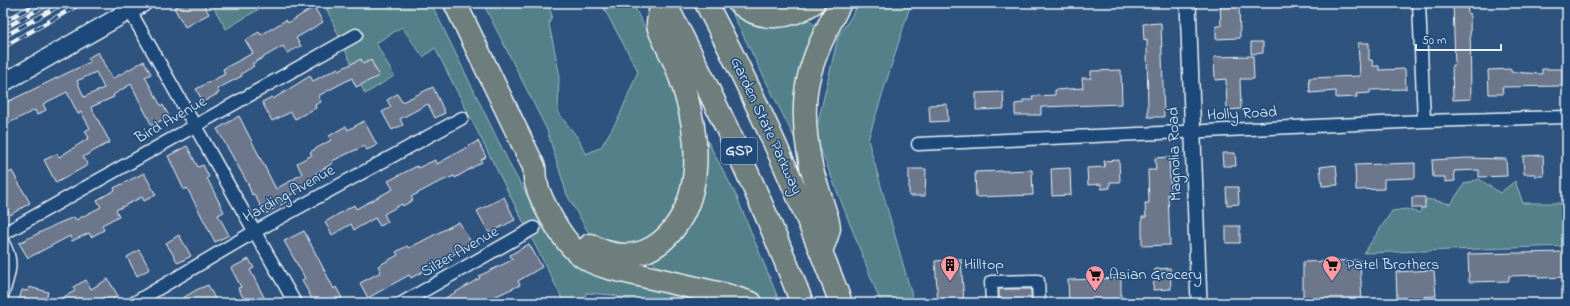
<svg xmlns="http://www.w3.org/2000/svg" width="1570" height="306" font-family="'Indie Flower',sans-serif">
<rect width="100%" height="100%" fill="#2e537e"/>
<filter id="ink" filterUnits="userSpaceOnUse"><feTurbulence type="fractalNoise" baseFrequency=".025" numOctaves="2"/><feDisplacementMap in="SourceGraphic" scale="8" xChannelSelector="R" yChannelSelector="G"/><feConvolveMatrix kernelMatrix="1 2 1 2 8 2 1 2 1" color-interpolation-filters="sRGB"/></filter>
<g filter="url(#ink)">
<!-- green -->
<path fill="#538089" stroke="#9eb8c0" d="M211 3H269L226 29Z
M324 3H431L512 169 538 214 558 242 725 303H639L613 295 586 293 584 303H563L560 294 435 48 423 57 402 27 376 43 394 76 365 94Z
M483 3H547L552 15 549 24 559 72 558 113 578 138 586 154 601 147 619 117 638 71 601 3H632L669 72 683 122 686 171 676 213 649 240 623 246 597 238 588 232 567 195 547 130Z
M860 3H911L868 140 914 303H881L815 135 838 37Z
M733 7 805 16 820 30 799 136 795 139 730 9Z
M700 127 736 195 780 303H766L755 296 659 267 652 262 661 251Z
M1479 179 1500 193 1515 181 1523 203H1567V246L1364 253 1392 211 1406 209 1419 213 1427 199 1451 204 1464 184Z"/>
<!-- building -->
<path fill="#6c778c" stroke="#e8f1f8" fill-rule="evenodd" d="M183 3H203L209 14 185 27 174 8Z
M1220 3 1239 4 1240 38 1216 39V26H1221Z
M1453 3H1467L1468 14H1470L1471 99 1453 100 1452 65H1455Z
M314 7 323 22 296 38 301 46 287 53 283 46 252 64 254 66 241 74 242 76 217 89 219 93 203 102 196 89 225 74 223 69 253 53 245 40 259 32 261 35 286 20 288 23Z
M1161 23 1164 117H1148L1147 39 1144 40 1143 24Z
M1251 42H1263V53L1251 54Z
M1358 43H1369V60H1372L1373 66H1379V70L1405 69 1406 89 1370 90V93L1356 94 1357 97 1336 98V91L1310 93 1309 78 1360 76Z
M98 52 112 79 144 61 151 74 145 77 161 106 163 105 169 116 152 126 131 84 113 95 114 97 91 107 110 142 83 157 88 165 56 183 44 160 57 154 59 157 89 138 85 131 90 128 81 112 78 114 67 92 43 104 46 110 37 115 35 110 3 126V104L90 62 88 58ZM96 72 104 88 84 97 77 81Z
M1253 56 1254 79H1240L1241 109 1227 110 1226 79 1215 80 1214 57Z
M361 59 363 64 371 60 379 76 356 87 352 78 318 96 321 102 315 105 316 108 295 119 291 112 272 121 262 102 272 97 273 99 310 76 313 81 338 68 339 70Z
M1511 69V72L1542 74V69H1562V86L1502 87 1503 94H1489L1488 70Z
M1121 70 1122 104 1041 107V115H1015V104L1023 103V100H1033L1032 96 1055 95V90L1083 88 1082 78H1091V71Z
M433 87 445 113 435 118 428 104 400 119 403 125 392 130 382 112 391 107 387 100 397 94 402 102Z
M1003 92 1004 109 976 110V93Z
M947 104 948 121 930 122 929 105Z
M239 116 276 189 302 174 297 163 312 155 310 152 331 140 329 136 346 126 348 130 364 121 377 145 367 150 364 146 332 161 333 163 315 174 318 178 284 199 286 202 265 214 254 194 252 195 248 184 217 129Z
M478 141 486 157 481 160 482 162 455 178 454 176 435 184 411 197 413 200 403 206 402 204 384 214 388 222 380 226 375 218 354 230 351 224 332 235 325 222 354 205 356 209 393 189 388 181 417 166 418 168 435 160 437 164Z
M187 146 198 167 203 165 209 177 207 178 224 212 218 215 229 235 215 242 187 188 184 190 168 156Z
M1222 153H1235L1236 166H1223Z
M1543 155 1544 176H1535V174H1524L1523 156Z
M1169 157 1171 194H1168L1170 245 1142 246V217H1146L1145 203H1149L1148 170H1156L1155 158Z
M1467 158 1506 159 1507 176 1479 177V170L1454 171 1455 181 1445 182V177H1433L1432 160Z
M1119 160 1120 182H1110V188L1101 189V184L1088 185 1087 168 1105 167 1104 161Z
M1415 163V178L1384 179V189L1356 190 1355 165Z
M1336 165 1338 185 1322 186 1320 167Z
M1070 168 1071 195 1052 196 1051 169Z
M909 169H926L925 196H909Z
M1032 170 1033 195 976 197 975 172Z
M12 171 30 203 10 215 3 202V176Z
M144 173 156 195 144 201 142 197 116 210 119 216 102 225 104 230 91 237 89 233 72 241 70 236 28 258 19 243 57 224 74 217 76 220 101 207 97 200 115 190 114 188Z
M1226 187H1238L1239 204 1227 205Z
M504 197 515 220 489 233 477 211Z
M1412 197H1425V208H1412Z
M459 222 472 244 411 278 409 275 368 298 360 283 381 272 378 266 398 255 396 252 407 246 409 248Z
M1226 226H1240V243H1226Z
M304 231 334 289 336 287 342 298 339 299 341 303H314L302 280 305 278 284 241Z
M179 235 191 256 178 263 166 243Z
M529 244 542 267 518 281 520 285 481 303H437L480 278 479 276 512 260 510 255Z
M139 250 150 269 137 276 127 257Z
M1567 252V277L1539 278 1538 275 1509 276V281L1469 282 1468 254Z
M249 259 254 268 250 270 267 303H246L238 288 241 287 231 268Z
M961 259 964 303H938L935 261Z
M1360 260 1362 303H1303V262Z
M1170 268 1171 289 1153 290 1155 269Z
M1434 270 1436 296 1397 298 1396 272Z
M1121 278V303H1069L1068 280Z
M108 279 118 296 107 302 105 297 94 303H52L75 291 73 287 86 280 91 289Z
M208 285 217 303H175L196 290Z
M29 287 48 292 45 303 31 301 30 303H18L22 290 28 291Z
M999 289H1031V303H999Z"/>
<g fill="none" stroke-linecap="round" stroke-linejoin="round">
<!-- minor casing -->
<g stroke="#e8f1f8" stroke-width="15">
<path id="minor" d="M1419 3 1424 121
M130 11 295 303
M918 144 1424 121 1567 117
M3 234 356 35
M3 243C14 263 9 272 3 293
M134 303 254 232 462 118
M402 303 534 228
M992 303 991 282 1038 281 1039 303"/>
</g>
<!-- tertiary casing -->
<g stroke="#e8f1f8" stroke-width="18">
<path id="tertiary" d="M1188 3 1199 303"/>
</g>
<!-- secondary casing -->
<g stroke="#e8f1f8" stroke-width="20">
<path id="secondary" d="M3 83 143 3"/>
</g>
<!-- motorway casing -->
<g stroke="#e8f1f8" stroke-width="25">
<path id="motorway" d="M455 3 534 167C535 172 534 178 536 183 541 202 561 238 576 251 585 260 597 265 609 268L726 295 751 303
M665 3C716 102 762 199 802 303
M706 3C757 100 802 200 841 303
M739 3C761 22 790 19 813 3
M590 245C606 254 625 258 643 252 660 246 673 232 682 216 706 171 694 113 677 68 674 59 658 31 658 24 658 17 661 10 662 3
M821 251C824 243 828 235 829 228 830 223 813 177 811 166 796 94 808 66 840 3"/>
</g>
<!-- minor -->
<use href="#minor" stroke="#1f4a7a" stroke-width="12"/>
<!-- tertiary -->
<use href="#tertiary" stroke="#1f4a7a" stroke-width="15"/>
<!-- secondary -->
<use href="#secondary" stroke="#1f4a7a" stroke-width="17"/>
<!-- motorway -->
<use href="#motorway" stroke="#6d7e7c" stroke-width="22"/>
<!-- rail casing -->
<g stroke="#e8f1f8" stroke-width="4.5">
<path id="rail" d="M3 22 29 8
M3 29 50 3
M3 37 64 3
M3 47 82 3"/>
</g>
<!-- rail -->
<use href="#rail" stroke="#1f4a7a" stroke-width="3" stroke-dasharray="9" stroke-linecap="butt"/>
</g>
</g>
<!-- icons -->
<defs>
<g id="building-pin" transform="scale(1)"><path d="M0 17L-7.5 6A9.5 9.5 0 1 1 7.5 6Z" fill="#ff9aa2" stroke="#1f4a7a"/><path d="M-4-6H4V6H1V3H-1V6H-4ZM-2.5-4.3h1.7v1.8h-1.7ZM.8-4.3h1.7v1.8H.8ZM-2.5-1h1.7V.8h-1.7ZM.8-1h1.7V.8H.8Z" fill="#111"/></g>
<g id="supermarket-pin" transform="scale(1)"><path d="M0 17L-7.5 6A9.5 9.5 0 1 1 7.5 6Z" fill="#ff9aa2" stroke="#1f4a7a"/><path d="M-6-5.5h2.5l.6 2H6L4.5 2H-2.5L-4.4-4H-6ZM-1.5 3.2a1.3 1.3 0 1 0 .1 0ZM3 3.2a1.3 1.3 0 1 0 .1 0Z" fill="#111"/></g>
</defs>
<g fill-rule="evenodd">
<use href="#building-pin" x="950" y="265"/>
<use href="#supermarket-pin" x="1332" y="265"/>
<use href="#supermarket-pin" x="1095" y="275"/>
</g>
<g text-anchor="middle" dominant-baseline="central" stroke-width="3" stroke-linejoin="round" paint-order="stroke">
<!-- shield labels -->
<rect fill="#1f4a7a" stroke="#acbfd2" stroke-width="1" x="721" y="138" width="36" height="26" rx="3"/>
<g font-size="15" font-weight="bold" fill="#e8f1f8">
<text x="739" y="151">GSP</text>
</g>
<!-- street labels -->
<g font-size="16" fill="#e8f1f8" stroke="#1f4a7a">
<text transform="translate(1242 114) rotate(-3)">Holly Road</text>
<text transform="translate(171 120) rotate(-30)">Bird Avenue</text>
<text transform="translate(766 126) rotate(65)">Garden State Parkway</text>
<text transform="translate(1175 154) rotate(-92)">Magnolia Road</text>
<text transform="translate(289 194) rotate(-29)">Harding Avenue</text>
<text transform="translate(460 252) rotate(-30)">Silzer Avenue</text>
</g>
<!-- poi labels -->
<g font-size="16" fill="#e8f1f8" stroke="#1f4a7a" text-anchor="start">
<text x="964" y="265">Hilltop</text>
<text x="1346" y="265">Patel Brothers</text>
<text x="1109" y="275">Asian Grocery</text>
</g>
</g>
<!-- margin -->
<rect width="1570" height="306" fill="none" stroke="#1f4a7a" stroke-width="16"/>
<rect x="8" y="8" width="1554" height="290" fill="none" stroke="#e8f1f8" stroke-width="1.5" filter="url(#ink)"/>
<!-- scale -->
<path d="M1416 44v6h85v-6" fill="none" stroke="#e8f1f8" stroke-width="2"/>
<text x="1422" y="44" font-size="12" fill="#e8f1f8" stroke="#1f4a7a" stroke-width="3" paint-order="stroke">50 m</text>
</svg>
